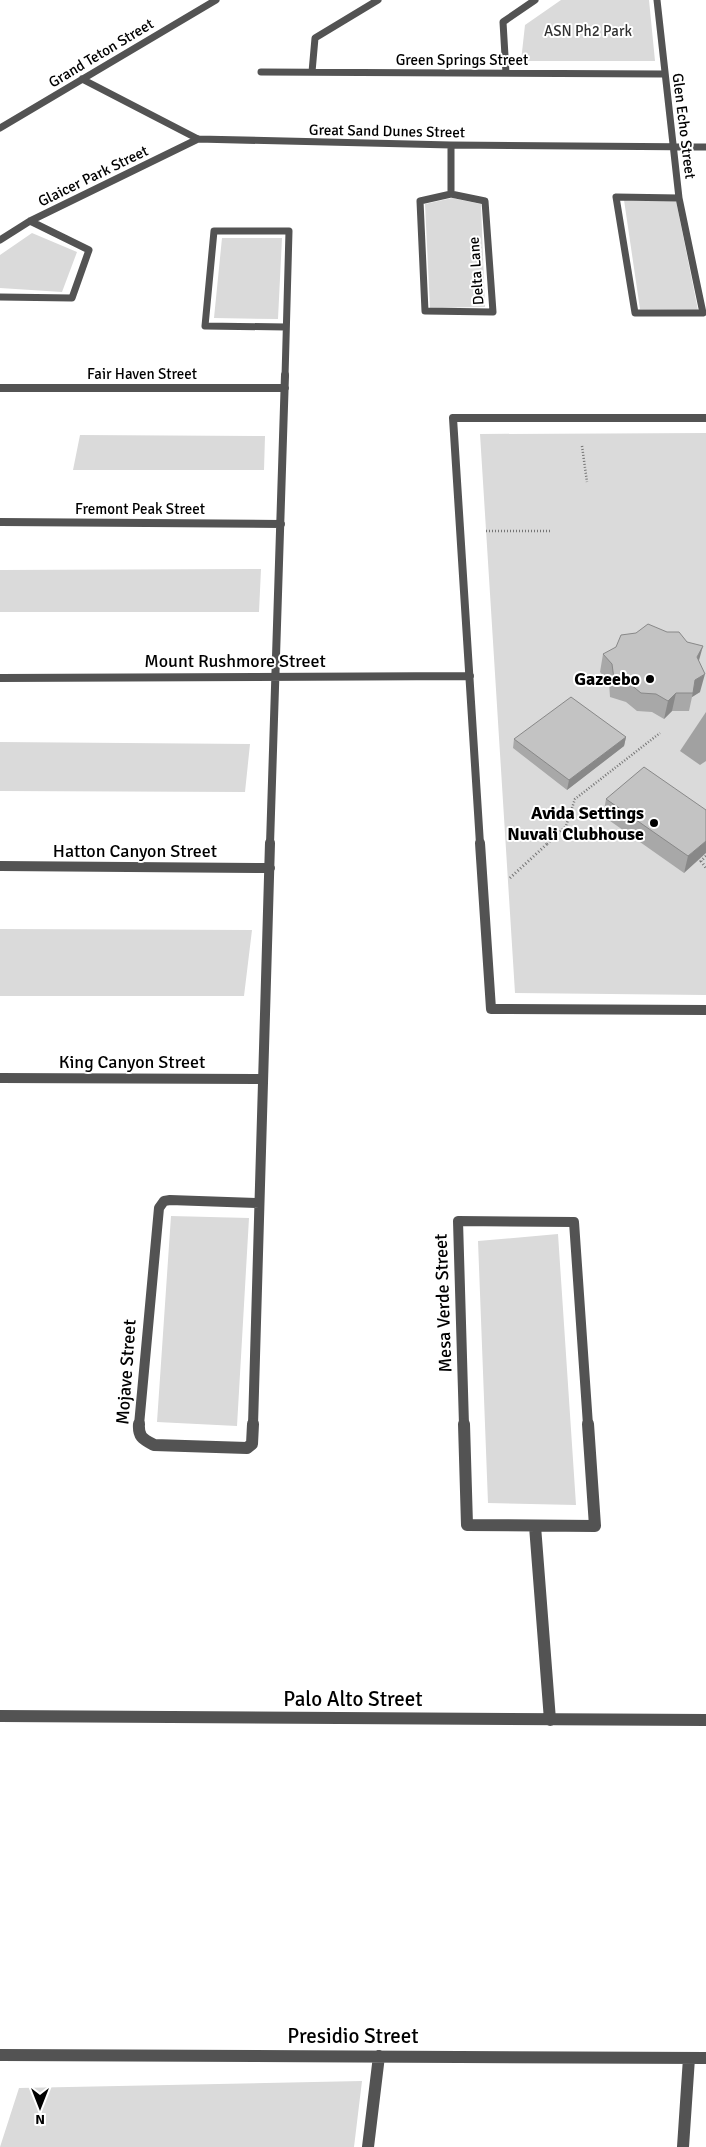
<svg xmlns="http://www.w3.org/2000/svg" width="706" height="2147" font-family="Signika,sans-serif">
<rect width="100%" height="100%" fill="#fff"/>
<!-- green -->
<path fill="#dadada" d="M561 0H649L655 61H521L525 25Z
M452 198 481 204 485 307 430 308 425 204Z
M624 200 676 201 698 310 640 309Z
M32 233 77 252 62 292 0 288V255Z
M222 238H282L278 319 214 318Z
M706 433V995L515 993 480 434Z
M80 435 265 436 264 470H73Z
M261 569 259 612H0V570Z
M0 742 250 744 245 792 0 791Z
M0 929 252 930 244 996H0Z
M171 1216 249 1218 237 1426 157 1422Z
M558 1234 576 1505 488 1503 478 1241Z
M362 2081 354 2147H0L19 2088Z"/>
<!-- water -->
<path fill="#a1a1a1" d="M706 712V761L700 765 680 751Z"/>
<g fill="none" stroke-linecap="round" stroke-linejoin="round">
<!-- path-far1 -->
<path stroke="#757575" stroke-width="2.5" stroke-dasharray="1 2" stroke-linecap="butt" d="M582 446 587 482
M486 531H552
M547 844 566 826 575 799 660 733"/>
<!-- path -->
<path stroke="#757575" stroke-width="3" stroke-dasharray="1 2.5" stroke-linecap="butt" d="M706 856 701 861 706 868
M510 878 548 843"/>
<!-- minor-far3 -->
<path stroke="#535353" stroke-width="7" d="M657 0 679 198
M261 72 663 74
M312 72 315 38 378 0
M506 73 503 22 535 0
M82 79 198 139 451 145 706 147
M0 128 216 0
M451 145V194
M451 194 485 201 493 312 425 311 420 201Z
M616 197 679 198 703 313H635Z
M0 240 30 221 198 139
M0 297 72 298 89 250 30 221
M285 377 289 231H214L205 326 286 327"/>
<!-- minor-far2 -->
<path stroke="#535353" stroke-width="8" d="M0 388H285
M0 522 281 524
M0 678 470 676
M270 844 285 375
M480 844 453 418H706"/>
<!-- minor-far1 -->
<path stroke="#535353" stroke-width="10" d="M480 843 491 1009 706 1010
M0 866 270 868
M0 1078 263 1079
M139 1425 159 1208 164 1201 170 1200 259 1203
M253 1425 270 843
M464 1425 458 1221 574 1222 588 1425"/>
<!-- minor -->
<path stroke="#535353" stroke-width="12" d="M139 1424C138 1437 143 1439 154 1445L247 1448 252 1444 253 1424
M464 1424 467 1525 595 1526 588 1424
M535 1526 550 1720
M0 1716 706 1720
M0 2055 706 2058
M368 2147 379 2056
M683 2147 689 2058"/>
</g>
<!-- wall -->
<path fill="#a8a8a8" d="M603 654 699 661 700 692 692 697 689 711H672L664 719 652 712 637 711 626 702 610 697 609 682 600 672Z
M626 737 624 746 567 790 513 748 514 739Z
M606 799 706 810 684 873 603 816Z"/>
<!-- shaded-wall -->
<path fill="#888" d="M703 646 698 664 697 657Z
M705 674 700 692 692 697 695 680Z
M676 693 672 711 664 719 668 701Z
M626 737 624 746 567 790 569 780Z
M706 841V853L684 873 688 856Z"/>
<!-- building -->
<path fill="#c3c3c3" stroke="#888" d="M648 624 667 632H679L687 642 703 646 697 657 705 674 695 680 693 693H676L668 701 656 694 641 693 630 684 614 679 612 664 603 654 616 647 621 635 636 633Z
M571 697 626 737 569 780 514 739Z
M644 767 706 810V841L688 856 606 799Z"/>
<!-- markers -->
<g fill="#000" stroke="#fff" stroke-width="2">
<circle cx="650" cy="679" r="5"/>
<circle cx="654" cy="823" r="5"/>
</g>
<g text-anchor="middle" dominant-baseline="central" stroke-width="4" stroke-linejoin="round" paint-order="stroke">
<!-- far-park labels -->
<g font-size="15" fill="#313131" stroke="#fff">
<text x="588" y="31">ASN Ph2 Park</text>
</g>
<!-- far-street labels -->
<g font-size="15" fill="#000" stroke="#fff">
<text transform="translate(101 53) rotate(-31)">Grand Teton Street</text>
<text x="462" y="60">Green Springs Street</text>
<text transform="translate(684 126) rotate(83)">Glen Echo Street</text>
<text transform="translate(387 131) rotate(1)">Great Sand Dunes Street</text>
<text transform="translate(93 176) rotate(-26)">Glaicer Park Street</text>
<text transform="translate(476 271) rotate(-94)">Delta Lane</text>
<text x="142" y="374">Fair Haven Street</text>
<text x="140" y="509">Fremont Peak Street</text>
</g>
<!-- street labels -->
<g font-size="18" fill="#000" stroke="#fff">
<text x="235" y="661">Mount Rushmore Street</text>
<text x="135" y="851">Hatton Canyon Street</text>
<text x="132" y="1062">King Canyon Street</text>
<text transform="translate(443 1303) rotate(-92)">Mesa Verde Street</text>
<text transform="translate(126 1372) rotate(-86)">Mojave Street</text>
</g>
<!-- poi labels -->
<g font-size="18" font-weight="bold" fill="#000" stroke="#fff" text-anchor="end">
<text x="640" y="679">Gazeebo</text>
<text x="644" y="813">Avida Settings<tspan x="644" dy="21">Nuvali Clubhouse</tspan></text>
</g>
<!-- near-street labels -->
<g font-size="21" fill="#000" stroke="#fff">
<text x="353" y="1699">Palo Alto Street</text>
<text x="353" y="2036">Presidio Street</text>
</g>
</g>
<!-- north arrow -->
<g transform="translate(40 2107) rotate(180)" stroke="#ffffff" stroke-width="4" paint-order="stroke">
<path d="M0-4L9 19L0 12L-9 19Z" fill="#000000"/>
<text y="-8" font-size="14" font-weight="bold" text-anchor="middle" fill="#000000">N</text>
</g>
</svg>
